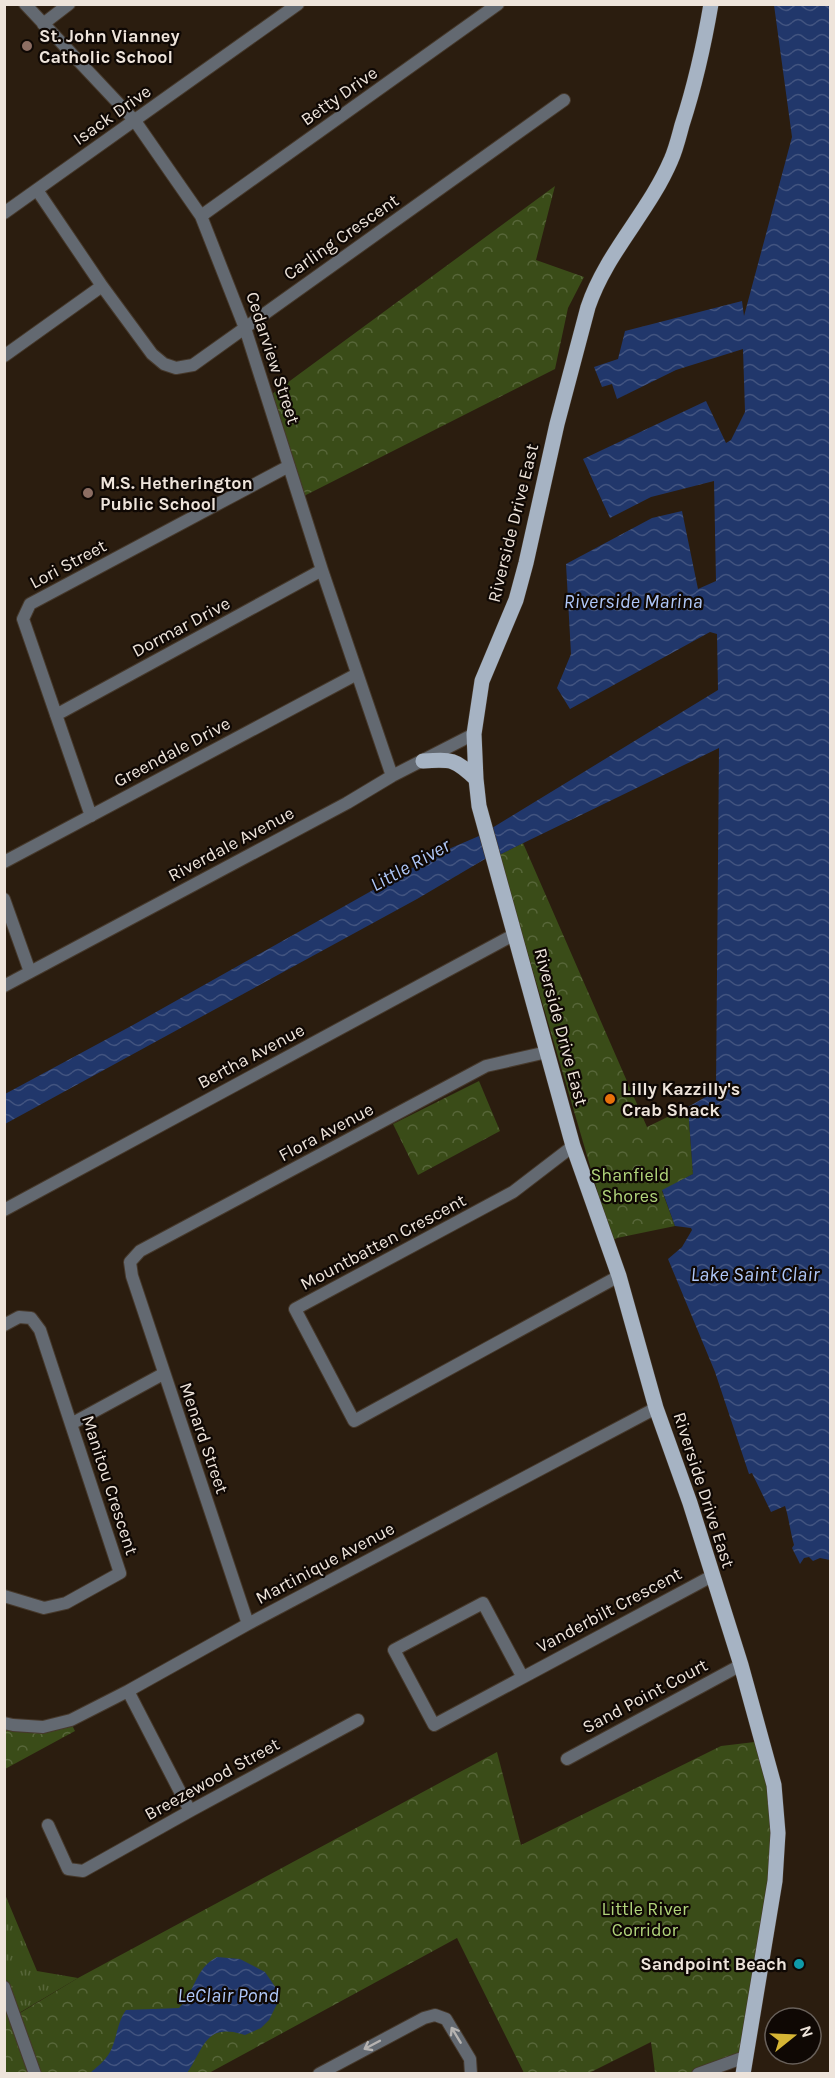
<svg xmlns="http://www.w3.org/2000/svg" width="835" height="2078" font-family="Karla,sans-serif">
<defs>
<pattern id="grass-tufts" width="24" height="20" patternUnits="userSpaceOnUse" patternTransform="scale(1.5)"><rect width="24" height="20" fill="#3a4c18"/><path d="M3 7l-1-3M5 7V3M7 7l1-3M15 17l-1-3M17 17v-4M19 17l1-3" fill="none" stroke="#576639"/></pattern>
<pattern id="park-crowns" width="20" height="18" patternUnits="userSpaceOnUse" patternTransform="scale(1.5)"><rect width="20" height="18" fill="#3a4c18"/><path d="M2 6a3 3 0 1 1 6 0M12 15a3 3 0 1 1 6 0" fill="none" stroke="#576639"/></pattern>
<pattern id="water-waves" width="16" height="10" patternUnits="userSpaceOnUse" patternTransform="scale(1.5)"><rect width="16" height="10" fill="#21376b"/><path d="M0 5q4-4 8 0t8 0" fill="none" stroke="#425480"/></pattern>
</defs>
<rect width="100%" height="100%" fill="#2b1d0f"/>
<!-- grass -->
<path fill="url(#grass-tufts)" d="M4 1892 37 1971 78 1978 14 2016 5 1987Z"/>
<!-- park -->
<path fill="url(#park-crowns)" d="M555 186 536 260 584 277 568 308 555 369 304 496 268 397Z
M523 843 647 1127 688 1107 693 1174 662 1191 675 1226 617 1238 612 1241 499 855Z
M479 1081 500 1131 418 1175 393 1124Z
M72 1725 75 1731 5 1769V1728Z
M763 1741 777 1810 745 2058 695 2073H655L651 2042 589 2073H524L457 1938 209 2073H5L4 1987 15 2016 78 1978 497 1752 521 1845 721 1746Z"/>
<!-- water -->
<path fill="url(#water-waves)" d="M774 5H830V1560L820 1558 813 1561 809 1557 804 1558 800 1564 792 1548 794 1545C790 1531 789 1518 785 1506L771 1512 752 1473 749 1474 715 1372 668 1259 682 1247 692 1230 691 1228 675 1226 662 1190 693 1174 688 1107 716 1091 719 748 499 855 485 859 417 899 5 1124V1094L133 1025 437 854 479 836 718 690 717 634 710 632 570 709 557 688 571 654 566 564 652 518 682 511 698 589 716 581 714 481 651 497 610 518 583 459 706 401 726 443 731 440 745 412 743 349 676 370 617 399 612 384 602 387 594 367 618 359 625 331 742 301 744 316 792 137Z
M217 1957 240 1959 265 1972 278 1991V2002L269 2020 261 2028 245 2035C205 2022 205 2047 187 2073H90C97 2067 105 2061 110 2052 117 2039 117 2022 126 2010L179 2008C195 1992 195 1968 217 1957Z"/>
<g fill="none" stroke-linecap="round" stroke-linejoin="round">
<!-- minor casing -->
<g stroke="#46392c" stroke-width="14">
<path id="minor" d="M25 4 135 121 201 216 245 328 322 570 392 776
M43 24 69 4
M37 190 102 286 152 354 164 364 176 368 193 365 564 100
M4 213 298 4
M201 216 498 4
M4 356 102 286
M56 715 322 570
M91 816 23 619 30 604 289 466
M4 862 357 674
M4 899 30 972
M4 986 347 803 392 776 474 734
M573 1146 513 1192 295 1309 354 1421 619 1276
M4 1210 515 934
M4 1325 19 1317 31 1318 40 1330 120 1573 66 1603 44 1608 4 1596
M71 1424 163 1374
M248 1624 132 1276 130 1262 140 1251 486 1066 547 1052
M522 1676 483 1603 394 1650 434 1725 712 1576
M128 1691 190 1811
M4 1723 13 1725 43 1727 71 1720 128 1691 248 1624 656 1408
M567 1759 741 1665
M48 1825 68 1869 83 1871 190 1811 358 1720
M4 1987 35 2074
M319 2074 424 2018 435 2015 446 2019 470 2059 471 2074
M698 2074 745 2057"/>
</g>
<!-- major casing -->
<g stroke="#46392c" stroke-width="16">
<path id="major" d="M711 4C704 45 695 85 682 125 679 136 676 149 671 160 649 212 606 253 588 307L557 424 526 563 516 600 482 681 474 734 476 779 479 806 573 1146 619 1276 656 1408 690 1503 741 1665 774 1785 778 1833 775 1881 743 2074
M423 761C452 759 455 759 476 779"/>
</g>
<!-- minor -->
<use href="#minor" stroke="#636971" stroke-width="12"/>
<!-- major -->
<use href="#major" stroke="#a6b3c3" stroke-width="15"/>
</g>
<!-- one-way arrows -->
<defs><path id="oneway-shaft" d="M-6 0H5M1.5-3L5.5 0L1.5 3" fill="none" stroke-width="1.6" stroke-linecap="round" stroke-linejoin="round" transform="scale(1.5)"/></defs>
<g stroke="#b6b3b1">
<use href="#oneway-shaft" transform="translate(456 2035) rotate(-121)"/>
<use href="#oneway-shaft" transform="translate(372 2045) rotate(152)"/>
</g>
<!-- markers -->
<g fill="#8d6e63" stroke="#0f0804" stroke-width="2">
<circle cx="27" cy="46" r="6"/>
<circle cx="88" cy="493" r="6"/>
</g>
<circle fill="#e8710a" stroke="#0f0804" stroke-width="2" cx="610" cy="1099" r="6"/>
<circle fill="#0f9aa8" stroke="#0f0804" stroke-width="2" cx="799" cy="1964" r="6"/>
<g text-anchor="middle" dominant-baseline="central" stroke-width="4.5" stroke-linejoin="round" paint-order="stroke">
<!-- poi labels -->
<g font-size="18" font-weight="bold" fill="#eee4db" stroke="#0f0804" text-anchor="start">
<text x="39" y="36">St. John Vianney<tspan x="39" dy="21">Catholic School</tspan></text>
<text x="100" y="483">M.S. Hetherington<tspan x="100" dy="21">Public School</tspan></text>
<text x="622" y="1089">Lilly Kazzilly's<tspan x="622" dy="21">Crab Shack</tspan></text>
<text x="787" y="1964" text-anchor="end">Sandpoint Beach</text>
</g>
<!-- street labels -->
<g font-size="18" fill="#eee4db" stroke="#0f0804">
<text transform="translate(339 96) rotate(-35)">Betty Drive</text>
<text transform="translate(112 115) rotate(-35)">Isack Drive</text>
<text transform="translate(341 237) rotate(-35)">Carling Crescent</text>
<text transform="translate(273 358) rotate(72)">Cedarview Street</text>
<text transform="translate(513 523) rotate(-76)">Riverside Drive East</text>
<text transform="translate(68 564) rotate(-28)">Lori Street</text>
<text transform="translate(181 627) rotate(-28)">Dormar Drive</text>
<text transform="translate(172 752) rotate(-28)">Greendale Drive</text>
<text transform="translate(231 844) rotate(-28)">Riverdale Avenue</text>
<text transform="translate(561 1027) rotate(75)">Riverside Drive East</text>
<text transform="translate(251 1056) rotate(-28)">Bertha Avenue</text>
<text transform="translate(326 1132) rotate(-28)">Flora Avenue</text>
<text transform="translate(383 1242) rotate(-28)">Mountbatten Crescent</text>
<text transform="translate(204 1438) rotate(71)">Menard Street</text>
<text transform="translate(110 1485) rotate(72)">Manitou Crescent</text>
<text transform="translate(704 1490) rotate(72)">Riverside Drive East</text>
<text transform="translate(325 1563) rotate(-28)">Martinique Avenue</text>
<text transform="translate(609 1610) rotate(-28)">Vanderbilt Crescent</text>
<text transform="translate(645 1696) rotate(-28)">Sand Point Court</text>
<text transform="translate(212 1779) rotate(-29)">Breezewood Street</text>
</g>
<!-- park labels -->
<g font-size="18" fill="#b1d57b" stroke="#0f0804">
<text x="630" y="1175">Shanfield<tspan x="630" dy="21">Shores</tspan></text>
<text x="645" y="1909">Little River<tspan x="645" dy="21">Corridor</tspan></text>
</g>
<!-- water labels -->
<g font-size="20" font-style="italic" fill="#afc7f8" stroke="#0f0804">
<text x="633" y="601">Riverside Marina</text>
<text transform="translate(410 865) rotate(-29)">Little River</text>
<text x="755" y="1274">Lake Saint Clair</text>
<text x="228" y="1995">LeClair Pond</text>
</g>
</g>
<!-- border -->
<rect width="835" height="2078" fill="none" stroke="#eee4db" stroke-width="12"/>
<!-- north arrow -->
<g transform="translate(793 2036) rotate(72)"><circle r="28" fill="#0f0804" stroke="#68605a" stroke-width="1.5"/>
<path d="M0-4.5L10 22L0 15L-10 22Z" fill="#d6b534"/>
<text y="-9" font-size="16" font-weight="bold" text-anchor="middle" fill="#eee4db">N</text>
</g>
</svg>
